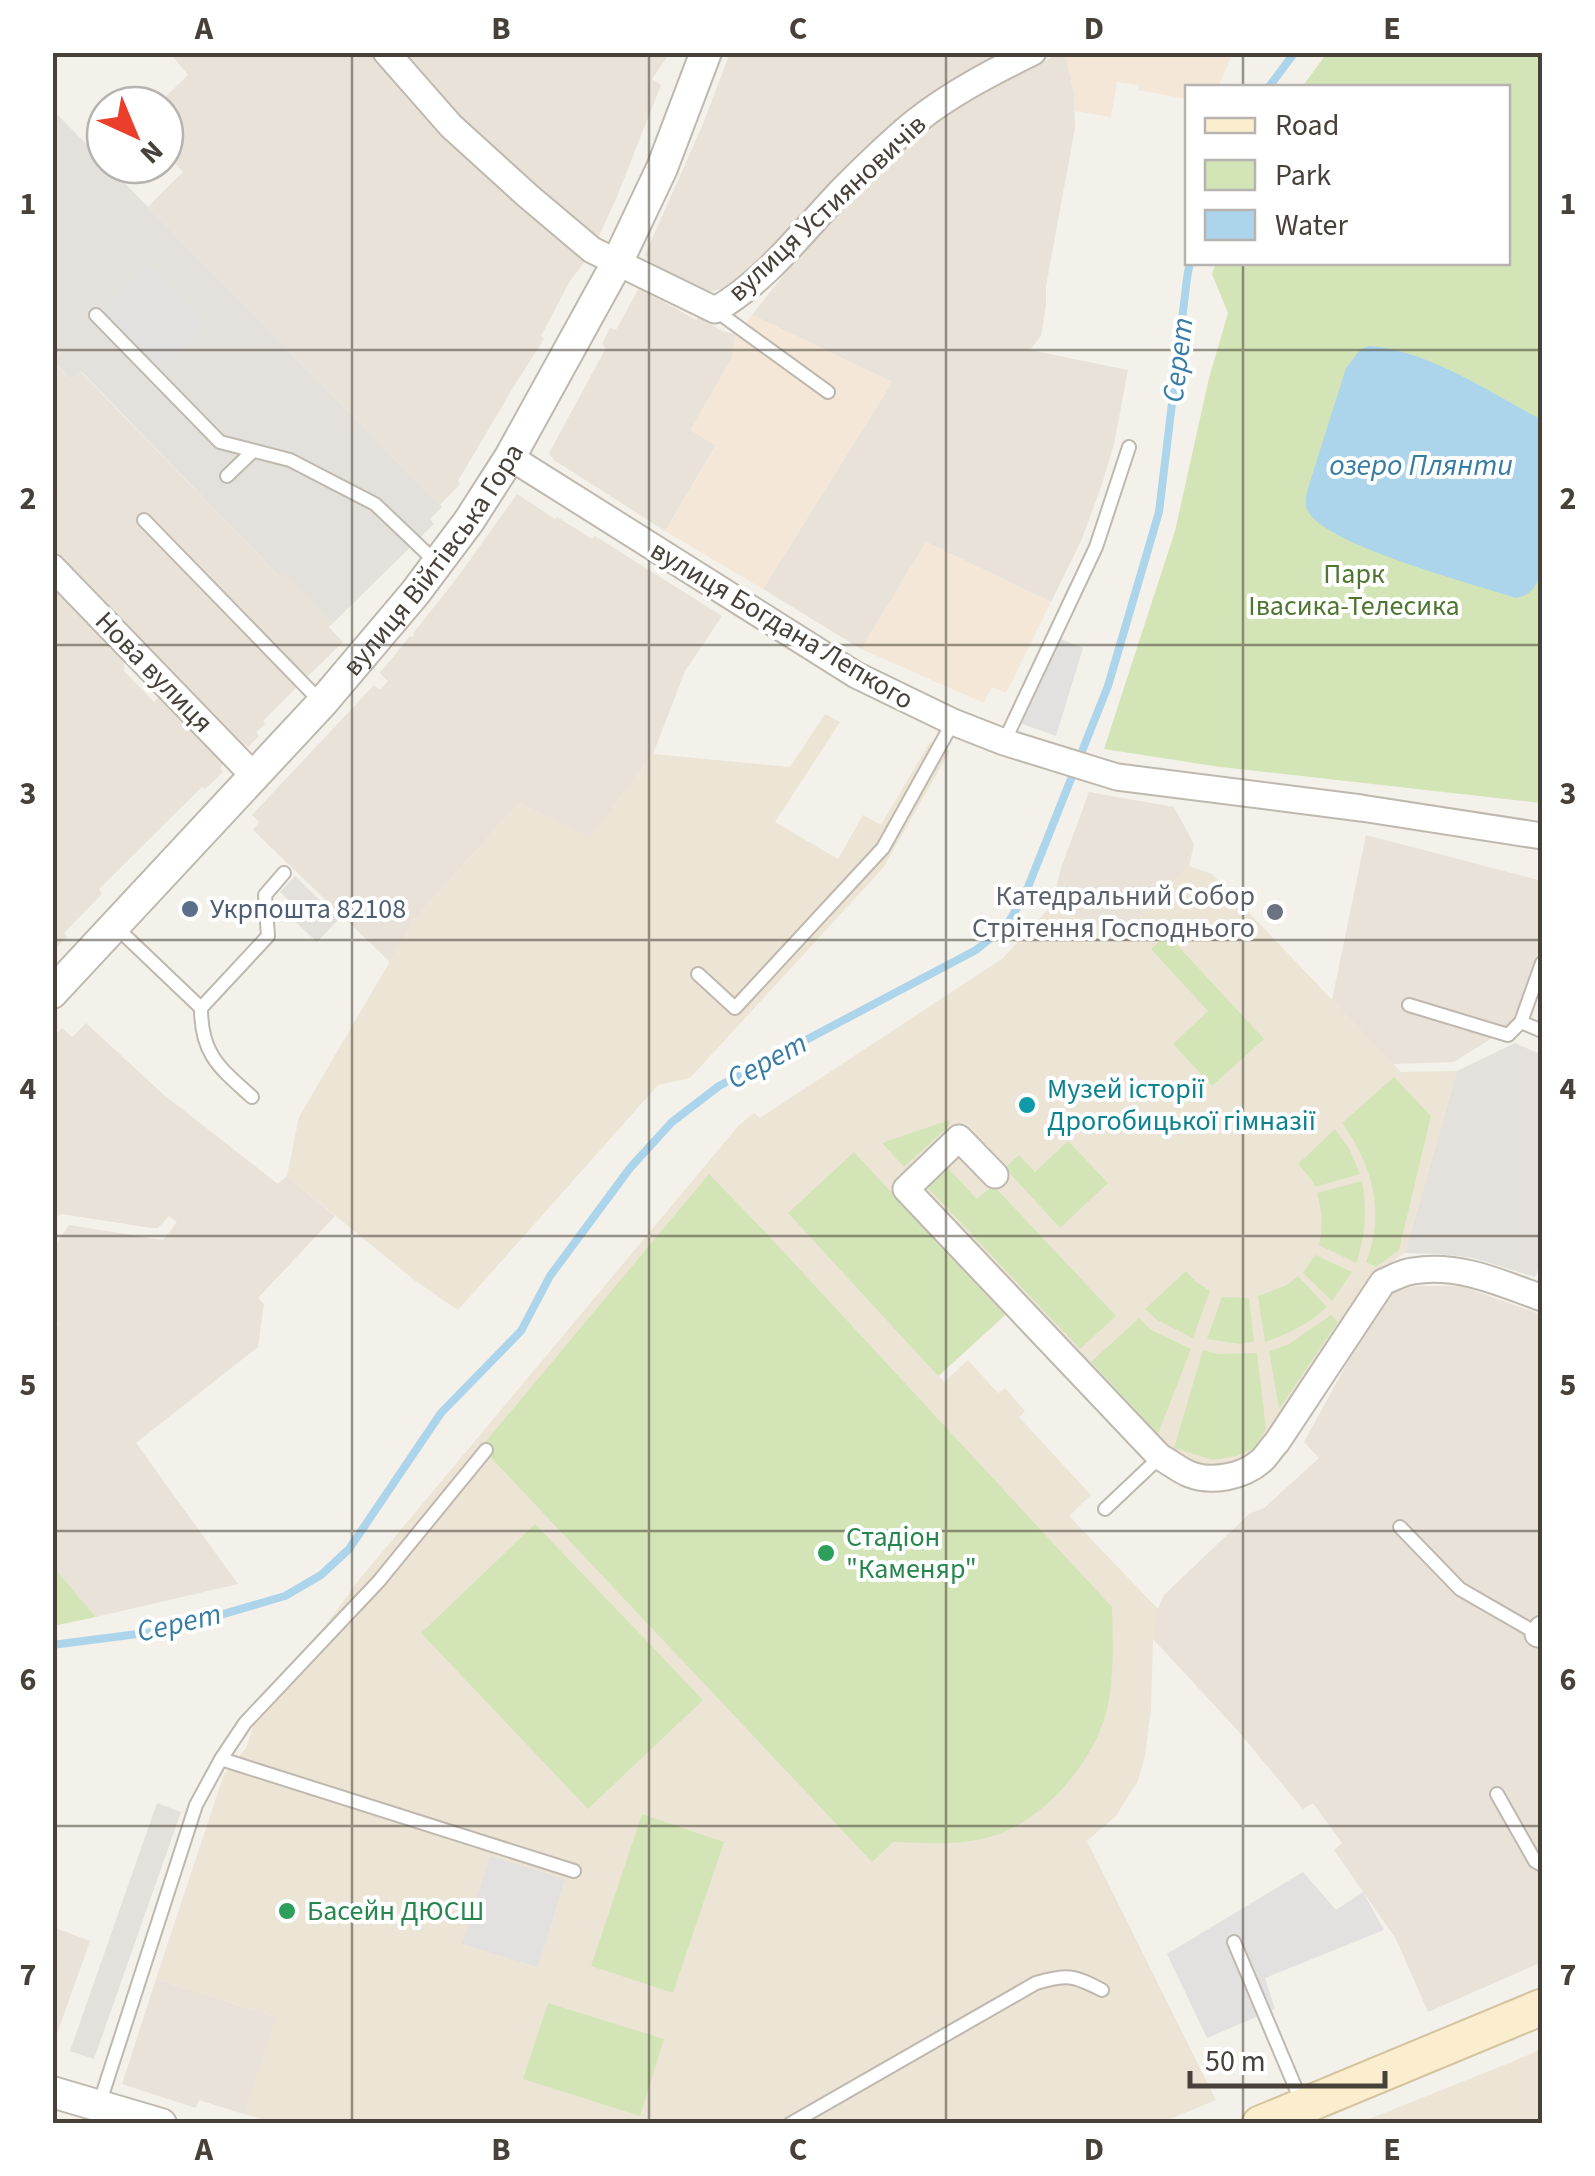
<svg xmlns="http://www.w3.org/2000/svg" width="1595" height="2176" font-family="'Source Sans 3',sans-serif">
<rect width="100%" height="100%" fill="#f4f1eb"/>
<!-- residential -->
<path fill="#e8e2d9" d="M170 53H376L588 257 570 281 541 336 544 339 514 386 458 481 460 484 440 505 148 207 183 172 165 153V105H157L188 75Z
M403 53H670L652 79 661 85 616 199 598 238 593 239 464 124Z
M730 53H1007L848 169 730 287 709 292 651 265 645 255 702 126Z
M1060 53H1065L1074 93 1075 128 1046 286V305L1041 336 1030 350 1128 370 1114 444 1102 484 1082 539 1051 602 926 542 861 649 763 589 892 382 752 315 801 253 850 198 922 133 977 97Z
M639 288 696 320 699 317 724 332 736 334 732 358 715 387 716 445 665 531 554 460 549 453 606 348 602 344 610 328 616 330Z
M52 342 62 352 53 362 71 380 80 371 278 575 283 571 333 623 329 627 343 642 306 678 146 512 137 520 297 687 263 721 265 724 256 732 259 736 248 747 244 744 237 751 53 556Z
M517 494 555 519 557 517 592 539 595 536 722 616 685 671 653 754 590 838 519 803 414 920 390 962 253 830 259 822 252 815 374 685 380 690 388 681 380 673 410 636 413 637 414 632 457 578Z
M53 578 125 655 124 671 154 702 164 692 229 758 220 768 223 772 205 789 202 787 99 889 102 894 64 933 67 937 53 951Z
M1089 792 1174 807 1194 844 1189 866 1120 936 1052 905 1061 868Z
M1366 835 1542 881V946L1516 1019 1503 1031 1454 1062 1393 1064 1332 1000Z
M86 1023 164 1095 278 1184 287 1176 335 1216 258 1298 264 1304 258 1347 136 1443 238 1584 96 1617 53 1566 52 1329 58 1324 53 1317V1249L69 1225 163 1240 177 1222 169 1216 158 1228H151L62 1214 53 1218V1037L62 1028 72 1037Z
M1413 1286H1461L1542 1315V1962L1428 2012 1396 1939 1334 1850 1342 1843 1313 1803 1303 1809 1239 1732 1153 1639 1155 1615 1164 1595 1249 1514 1264 1508 1319 1458 1304 1442 1356 1347 1391 1293Z
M53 1927 90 1941 53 2045 52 1927Z
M156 1979 276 2017 244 2114 199 2100 196 2108 122 2084Z"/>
<!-- commercial -->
<path fill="#f4e7d8" d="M1065 53V52L1233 53 1218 87 1188 88 1187 99 1138 90 1139 85 1117 82 1111 117 1074 111V93Z
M752 315 892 382 763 589 665 531 716 446 690 430 732 358 736 334Z
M926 542 1051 602 1006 693 992 687 984 703 861 649Z"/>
<!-- industrial -->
<path fill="#e4e0dc" d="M52 109 442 507 430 519 434 524 333 623 283 572 279 576 81 371 71 380 53 361 62 352 52 342Z
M295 876 339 919 317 942 283 910 291 902 280 892Z
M1515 1043 1542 1055V1260L1535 1277 1473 1258 1440 1254 1405 1253 1457 1071Z
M157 1803 181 1812 94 2059 70 2051Z"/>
<!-- education -->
<path fill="#ece5d6" d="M825 714 840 722 775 822 838 859 863 815 881 825 930 742 950 751 883 868 690 1078 658 1085 458 1310 414 1280 287 1176 299 1117 414 920 519 803 590 837 653 754 790 767Z
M1189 866 1212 874 1401 1072 1457 1071 1405 1253 1378 1271 1253 1454 1236 1462 1212 1465 1192 1461 1171 1452 1023 1299 939 1376 944 1382 968 1360 998 1393 1005 1388 1025 1411 1019 1417 1091 1495 1069 1516 1158 1609 1153 1639 1151 1709 1145 1756 1138 1781 1116 1816 1087 1841 1216 2100 1158 2124 276 2123 244 2114 276 2017 156 1979 224 1774 246 1748 255 1722 358 1581 739 1125 754 1113 760 1118 1003 958 1052 905 1120 935Z
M1542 2049V2123H1359L1509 2063Z"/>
<!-- green -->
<path fill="#d3e5b7" d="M1327 53H1542V803L1220 767 1104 749 1175 531 1209 378 1228 313 1212 274 1216 263 1508 262V88L1302 87Z
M1167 934 1264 1039 1212 1086 1173 1044 1208 1011 1151 949Z
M1394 1077 1431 1116 1399 1250 1376 1267 1366 1262C1386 1213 1372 1164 1342 1123Z
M949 1120 950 1125 904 1167 882 1143Z
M1335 1129 1350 1150 1360 1174 1315 1187 1311 1179 1298 1164Z
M1068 1141 1108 1183 1060 1228 1005 1168 1019 1155 1035 1172Z
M854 1152 1005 1315 938 1376 788 1213Z
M947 1167 977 1199 993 1185 1116 1316 1080 1349 927 1187Z
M709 1174 768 1235 1112 1607C1113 1638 1114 1669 1109 1700 1100 1756 1047 1819 993 1836 963 1846 925 1843 893 1842L872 1862 481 1447Z
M1362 1181C1367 1209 1366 1236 1356 1263L1319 1245C1323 1226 1322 1211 1317 1193Z
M1315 1255 1352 1272 1332 1301 1303 1273Z
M1186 1271 1195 1281 1210 1291 1193 1338 1157 1320 1145 1309Z
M1298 1276 1327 1307C1308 1324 1289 1334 1265 1342L1258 1296 1287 1285Z
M1222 1297 1249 1298 1254 1342 1240 1344 1207 1339Z
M1331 1315 1338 1322 1279 1409 1269 1351 1289 1344Z
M1139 1318 1151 1330 1191 1349 1158 1434 1091 1362Z
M1203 1350 1218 1354 1257 1353 1266 1429 1254 1448 1237 1456 1213 1460 1174 1448Z
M535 1524 703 1700 588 1809 421 1633Z
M52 1566H53L96 1617 53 1626Z
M642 1814 724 1842 673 1993 591 1966Z
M548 2003 664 2039 640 2116 523 2079Z"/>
<!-- parking -->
<path fill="#e3e1df" d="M148 264 207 323 154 375 96 315Z
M1053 636 1083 648 1056 736 1014 721Z
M490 1856 565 1879 538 1967 462 1944Z
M1303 1872 1336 1910 1363 1892 1384 1930 1265 1978 1275 2009 1207 2038 1167 1954Z"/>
<!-- water -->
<path fill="#acd5ec" d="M1369 346C1428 350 1491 393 1542 420V564C1538 581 1536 594 1516 598 1477 585 1324 545 1308 511 1304 504 1306 496 1308 488L1346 368 1360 350Z"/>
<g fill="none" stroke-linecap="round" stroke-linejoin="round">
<!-- stream -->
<path stroke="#acd5ec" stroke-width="8" d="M1268 88 1295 52
M52 1645 169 1630 285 1596 321 1575 349 1549 441 1413 521 1331 550 1276 630 1168 672 1122 719 1086 976 950 1007 925 1026 892 1108 686 1159 512 1187 278 1190 262"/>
<!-- service casing -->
<g stroke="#bfb8ae" stroke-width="16">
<path id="service" d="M715 310 828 392
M96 315 220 442 290 460 375 504 438 564
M227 476 253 451
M144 520 322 703
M1004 742 1096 547 1129 447
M116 927 201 1008C201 1055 220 1068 252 1097
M698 974 735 1008 883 848 953 722
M1409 1005 1508 1035 1521 1022 1542 963
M201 1008 268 936 265 895 284 873
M1521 1022 1542 1031
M1105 1509 1160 1457
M1400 1527 1460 1589 1538 1634
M221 1759 245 1723 379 1581 486 1450
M1497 1794 1535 1861 1542 1865
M1234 1942 1302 2103
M99 2105 196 1805 221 1759 574 1871
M790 2124 1036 1983C1068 1974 1073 1975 1102 1990"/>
</g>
<!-- minor casing -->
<g stroke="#bfb8ae" stroke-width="29">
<path id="minor" d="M386 52 451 126 528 196 592 250 715 310C766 281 802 232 842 190 865 167 889 143 915 122 950 94 992 72 1033 52
M510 457 856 675 953 722 1004 742 1117 777 1361 808 1542 836
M52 567 255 777
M995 1175 959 1138 906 1189 1160 1457C1170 1462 1179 1470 1189 1474 1211 1483 1243 1477 1261 1461 1267 1456 1271 1448 1277 1442L1383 1282C1393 1278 1403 1272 1413 1271 1458 1263 1501 1283 1542 1298
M1538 1634 1542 1629"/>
</g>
<!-- tertiary casing -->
<g stroke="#bfb8ae" stroke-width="34">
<g id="tertiary">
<path id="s1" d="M52 993 322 703 415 593 469 521 510 457 617 263 662 168 706 52"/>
<path d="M52 2092 161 2124"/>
</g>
</g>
<!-- secondary casing -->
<g stroke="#d3c39f" stroke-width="39">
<path id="secondary" d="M1260 2124 1542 2007"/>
</g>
<!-- service -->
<use href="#service" stroke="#fff" stroke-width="12"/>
<!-- minor -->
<use href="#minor" stroke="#fff" stroke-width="25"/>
<!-- tertiary -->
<use href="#tertiary" stroke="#fff" stroke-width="30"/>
<!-- secondary -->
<use href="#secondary" stroke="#fbeece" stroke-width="35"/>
</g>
<!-- grid -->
<path fill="none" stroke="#484139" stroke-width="2.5" stroke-opacity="0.55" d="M352 52V2124M649 52V2124M946 52V2124M1243 52V88M1243 262V2124M52 350H1542M52 645H1542M52 940H1542M52 1236H1542M52 1531H1542M52 1826H1542"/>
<!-- markers -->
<circle fill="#5c6f8a" stroke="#fff" stroke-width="4" cx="190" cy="909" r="10"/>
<circle fill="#6b7280" stroke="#fff" stroke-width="4" cx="1275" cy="912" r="10"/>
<circle fill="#0f9aa8" stroke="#fff" stroke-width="4" cx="1027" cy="1105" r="10"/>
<g fill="#2e9e5b" stroke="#fff" stroke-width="4">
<circle cx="826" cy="1553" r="10"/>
<circle cx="287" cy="1911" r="10"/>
</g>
<g text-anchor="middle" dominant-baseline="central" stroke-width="8" stroke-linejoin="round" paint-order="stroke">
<!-- street labels -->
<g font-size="28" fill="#484139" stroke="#fff">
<text transform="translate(827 208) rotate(-43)">вулиця Устияновичів</text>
<text stroke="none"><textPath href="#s1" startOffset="578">вулиця Війтівська Гора</textPath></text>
<text transform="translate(782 625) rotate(31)">вулиця Богдана Лепкого</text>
<text transform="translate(154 672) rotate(46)">Нова вулиця</text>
</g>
<!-- park labels -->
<g font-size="28" fill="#4e7630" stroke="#fff">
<text x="1354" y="574">Парк<tspan x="1354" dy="32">Івасика-Телесика</tspan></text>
</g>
<!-- worship labels -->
<g font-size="28" fill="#5b616d" stroke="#fff" text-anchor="end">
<text x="1255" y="896">Катедральний Собор<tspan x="1255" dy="32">Стрітення Господнього</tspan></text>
</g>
<!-- service labels -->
<g font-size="28" fill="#4e5e75" stroke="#fff" text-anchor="start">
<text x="210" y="909">Укрпошта 82108</text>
</g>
<!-- culture labels -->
<g font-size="28" fill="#0d838f" stroke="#fff" text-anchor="start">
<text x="1047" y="1089">Музей історії<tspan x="1047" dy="32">Дрогобицької гімназії</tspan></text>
</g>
<!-- leisure labels -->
<g font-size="28" fill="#27864d" stroke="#fff" text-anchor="start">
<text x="846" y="1537">Стадіон<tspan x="846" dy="32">"Каменяр"</tspan></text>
<text x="307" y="1911">Басейн ДЮСШ</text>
</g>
<!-- water labels -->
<g font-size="30" font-style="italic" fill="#377ca5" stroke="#fff">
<text transform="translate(1178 360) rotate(-83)">Серет</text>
<text x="1421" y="465">озеро Плянти</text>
<text transform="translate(767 1061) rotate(-28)">Серет</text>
<text transform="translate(179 1623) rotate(-13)">Серет</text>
</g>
</g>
<!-- border -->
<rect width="1595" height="2176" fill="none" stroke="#ffffff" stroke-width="110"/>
<!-- legend -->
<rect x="1185" y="85" width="325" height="180" fill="#ffffff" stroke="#b6b3b0" stroke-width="2.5"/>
<rect x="1205" y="118" width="50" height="15" fill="#fbeece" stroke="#b6b3b0" stroke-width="2.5"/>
<text x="1275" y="135" font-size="30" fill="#484139">Road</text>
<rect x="1205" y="160" width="50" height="30" fill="#d3e5b7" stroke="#b6b3b0" stroke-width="2.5"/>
<text x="1275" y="185" font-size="30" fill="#484139">Park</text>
<rect x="1205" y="210" width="50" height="30" fill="#acd5ec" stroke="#b6b3b0" stroke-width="2.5"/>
<text x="1275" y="235" font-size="30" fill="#484139">Water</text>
<!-- north arrow -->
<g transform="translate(135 135) rotate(136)"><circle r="48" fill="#ffffff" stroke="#b6b3b0" stroke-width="2.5"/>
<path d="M0-8L18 38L0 25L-18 38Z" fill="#eb3e2b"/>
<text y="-15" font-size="28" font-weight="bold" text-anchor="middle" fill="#484139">N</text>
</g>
<!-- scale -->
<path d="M1190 2071v15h195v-15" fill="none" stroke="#484139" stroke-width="5"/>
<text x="1205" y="2071" font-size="30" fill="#484139" stroke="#ffffff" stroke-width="8" paint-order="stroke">50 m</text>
<rect x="55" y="55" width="1485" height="2066" fill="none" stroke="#484139" stroke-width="4"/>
<g font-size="32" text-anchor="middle" font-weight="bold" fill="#484139">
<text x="204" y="39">A</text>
<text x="501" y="39">B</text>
<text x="798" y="39">C</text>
<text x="1094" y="39">D</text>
<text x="1392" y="39">E</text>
<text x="28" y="214">1</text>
<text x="1568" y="214">1</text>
<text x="28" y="509">2</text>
<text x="1568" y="509">2</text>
<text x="28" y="804">3</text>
<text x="1568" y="804">3</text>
<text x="28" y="1099">4</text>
<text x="1568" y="1099">4</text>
<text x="28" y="1395">5</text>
<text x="1568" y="1395">5</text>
<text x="28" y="1690">6</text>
<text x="1568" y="1690">6</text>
<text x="28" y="1985">7</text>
<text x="1568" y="1985">7</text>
<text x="204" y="2160">A</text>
<text x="501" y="2160">B</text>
<text x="798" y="2160">C</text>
<text x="1094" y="2160">D</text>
<text x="1392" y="2160">E</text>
</g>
</svg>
